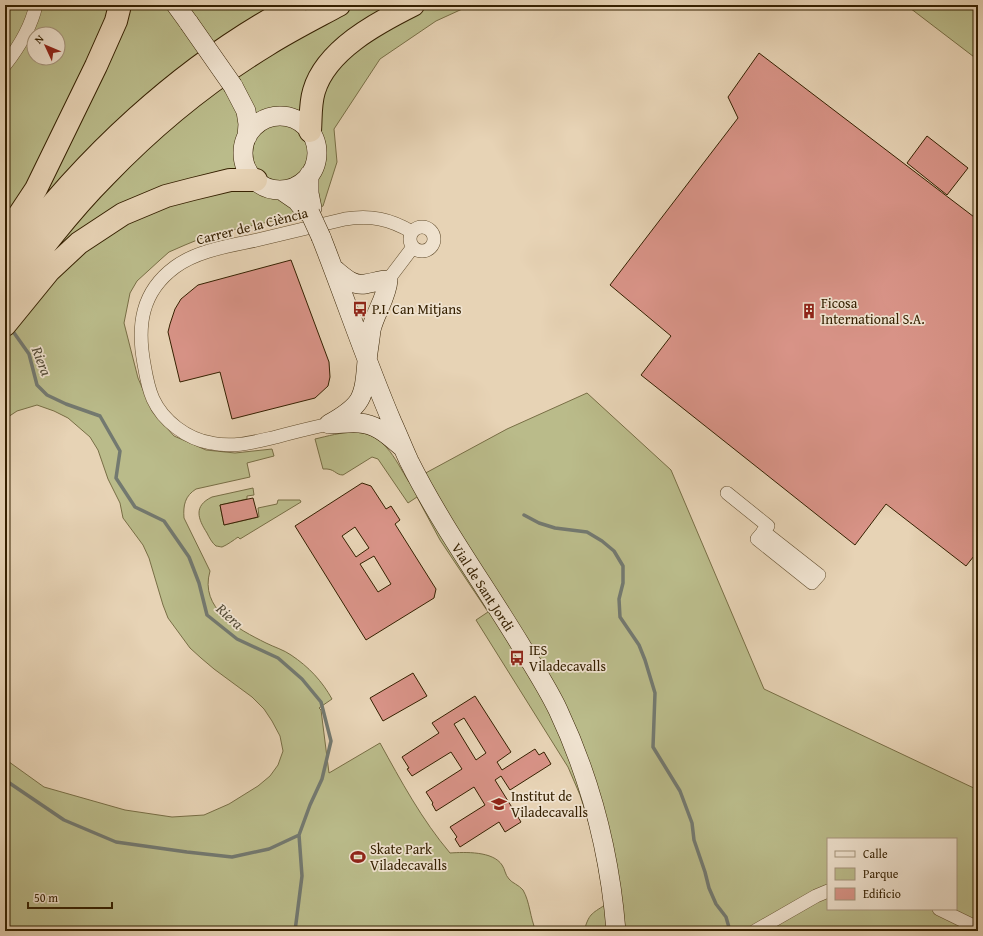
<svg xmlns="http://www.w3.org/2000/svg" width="983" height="936" font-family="'Gentium Book Plus',serif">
<rect width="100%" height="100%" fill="#e7d3b5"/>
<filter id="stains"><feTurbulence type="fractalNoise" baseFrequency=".005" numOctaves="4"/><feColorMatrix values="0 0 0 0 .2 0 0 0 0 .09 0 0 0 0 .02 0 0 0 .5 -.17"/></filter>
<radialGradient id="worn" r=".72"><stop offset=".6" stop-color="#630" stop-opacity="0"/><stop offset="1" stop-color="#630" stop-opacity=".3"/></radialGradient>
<!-- green -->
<path fill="#babb8a" stroke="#786e45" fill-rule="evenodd" d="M5 5H471L436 21 380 59 334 129 337 162 323 206 300 219 285 218 207 236 185 245 169 252 160 260 137 281 130 293 124 323 138 378 152 411 174 436 206 450 235 453 272 449 274 456 247 463 250 477 196 489C185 496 183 505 184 518L210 571C199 609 238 629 266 643 274 647 284 650 291 655 309 667 322 681 332 699L319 708 321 710 329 773 380 743C401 781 422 820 450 853 465 852 493 851 502 865 505 869 505 875 509 879 512 883 519 885 523 890 530 902 530 918 536 931H5V759L44 787 125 810 172 817 204 815 229 804 258 786 270 776 278 765 283 751 280 736 272 721 264 709 252 697 214 669 201 658 190 648 168 618 163 605 149 558 143 545 123 518 120 503 108 479 98 450 90 437 68 418 54 411 37 405 17 411 5 419ZM34 34H58V58H34Z
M805 5H862L851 8Z
M906 5H978V60Z
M587 393 671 470 764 689 978 790V931H584C589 914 591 914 605 905L593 836 580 795 568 767 476 620 488 612 440 540 417 497 408 503 378 459 372 457 343 475C335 475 335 468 323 469L315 439C341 433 367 424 387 448 395 457 402 471 409 482L507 429ZM828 839H956V909H828Z
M253 488 254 495 247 496V499L220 505 224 525 259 517 258 508 277 504 278 500H300L301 502 240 539 238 537C234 540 227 545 222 547 221 547 217 546 216 546 212 543 209 537 207 533 198 519 193 506 212 497Z"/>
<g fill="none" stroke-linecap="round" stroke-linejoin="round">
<!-- stream -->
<path stroke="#737970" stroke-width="3.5" d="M12 330 29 354 37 385 47 395 66 404 100 416 120 451 116 478 135 507 164 521 189 557 199 583 207 615 237 639 278 658 302 679 321 702 331 741 322 779 310 805 299 835 302 876 295 931
M524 515 539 523 555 528 587 532 602 541 614 551 623 566V583L619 599 620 617 639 645 645 660 655 693 653 747 680 791 692 823 694 840 705 872 709 888 716 904 726 917 730 931
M5 780 64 820 116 842 187 852 232 857 269 849 299 835"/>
</g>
<!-- building -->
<path fill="#d89387" stroke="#352000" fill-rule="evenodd" d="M759 53 978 220V551L966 566 886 504 855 545 641 375 671 336 610 285 738 118 728 97Z
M927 136 968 168 947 195 907 163Z
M291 260 329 362 330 377 328 386 315 398 232 419 220 372 180 382 168 332 170 324 175 309 181 299 198 285Z
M362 483 371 486 386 509 391 506 400 520 395 524 436 589 434 598 366 640 295 526ZM355 527 369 548 356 557 342 536ZM374 556 391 584 378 592 360 564Z
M253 498 258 517 224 525 220 505Z
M413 673 427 696 383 721 370 698Z
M475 696 511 752 497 762 502 770 535 749 539 755 544 752 551 764 510 790 501 776 495 780 521 822 505 832 499 822 460 847 455 839 457 837 450 827 485 805 474 787 436 811 432 804 433 803 426 792 462 769 451 752 412 776 407 769 409 768 402 757 439 733 432 723ZM464 718 486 753 476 760 454 724Z"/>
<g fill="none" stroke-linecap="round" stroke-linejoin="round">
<!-- street casing -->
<g stroke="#624d2d" stroke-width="14">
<path id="street" d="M5 65C19 47 31 28 36 5
M410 239a12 12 0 1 1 24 0a12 12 0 1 1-24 0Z
M388 280 413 247
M329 424C311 428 294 432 276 437 254 442 234 448 211 443 187 439 163 421 153 399 148 388 146 376 144 364 137 326 141 292 175 267 198 250 230 246 257 240 287 233 316 226 345 219 371 215 390 219 412 232
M727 493 768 526 757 539 812 583 819 575 763 531
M939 909 978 928
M755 931 816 896 828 891"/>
</g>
<!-- secondary casing -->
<g stroke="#352000" stroke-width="20">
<path id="secondary" d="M176 5 189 23
M233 86 246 111 248 124 247 137
M243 153a37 37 0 1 1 74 0a37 37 0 1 1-74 0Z
M281 190 297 201 305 211 310 213 312 208 309 193V175
M321 237C345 298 366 361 392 422 398 435 403 448 409 461 441 525 483 583 520 644 533 666 547 687 558 710 591 780 610 855 616 931
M329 424C363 405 364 398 367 361 368 351 370 340 371 330 375 313 387 297 388 280 380 280 373 283 365 284 352 286 343 276 334 269
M330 424C340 424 349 422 359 423 377 424 389 436 402 447"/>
</g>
<!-- highway casing -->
<g stroke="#352000" stroke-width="24">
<path id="highway" d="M310 131C311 117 310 104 314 91 326 50 377 23 413 5
M5 236 36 189 96 66 116 21 120 5
M5 264C82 159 181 66 296 5
M5 298C36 256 68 213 105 176 153 126 208 81 267 45 291 30 315 18 339 5
M5 325 49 271 79 243 123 214 166 196 193 189 230 180H256"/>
</g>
<!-- street -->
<use href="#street" stroke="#efe2cf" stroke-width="13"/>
<!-- secondary -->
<use href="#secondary" stroke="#efe2cf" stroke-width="19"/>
<!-- highway -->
<use href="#highway" stroke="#e7d3b5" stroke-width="22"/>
<!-- secondary-bridge casing -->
<g stroke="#352000" stroke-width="20" stroke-linecap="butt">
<path id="secondary-bridge" d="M189 23 233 86
M310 213 321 237"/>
</g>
<!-- secondary-bridge -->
<use href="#secondary-bridge" stroke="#efe2cf" stroke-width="19"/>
</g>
<!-- icons -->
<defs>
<g id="bus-bare" transform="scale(1.2)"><path d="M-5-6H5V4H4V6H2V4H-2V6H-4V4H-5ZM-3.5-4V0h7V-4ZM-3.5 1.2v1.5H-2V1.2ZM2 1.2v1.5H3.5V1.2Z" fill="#8f2418" stroke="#efe2cf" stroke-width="2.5" paint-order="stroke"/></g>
<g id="building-bare" transform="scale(1.2)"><path d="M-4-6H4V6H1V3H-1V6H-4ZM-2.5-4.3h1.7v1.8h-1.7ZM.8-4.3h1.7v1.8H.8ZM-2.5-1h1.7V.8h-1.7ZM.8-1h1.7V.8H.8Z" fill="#8f2418" stroke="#efe2cf" stroke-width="2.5" paint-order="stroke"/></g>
<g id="school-bare" transform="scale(1.2)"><path d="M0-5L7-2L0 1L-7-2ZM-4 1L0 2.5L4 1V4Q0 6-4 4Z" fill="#8f2418" stroke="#efe2cf" stroke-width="2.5" paint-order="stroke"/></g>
<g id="stadium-bare" transform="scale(1.2)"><path d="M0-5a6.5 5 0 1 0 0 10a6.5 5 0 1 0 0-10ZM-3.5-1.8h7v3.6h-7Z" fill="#8f2418" stroke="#efe2cf" stroke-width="2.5" paint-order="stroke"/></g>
</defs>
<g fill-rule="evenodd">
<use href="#bus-bare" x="360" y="309"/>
<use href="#building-bare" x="809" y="311"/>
<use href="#bus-bare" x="517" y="658"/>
<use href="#school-bare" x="499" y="804"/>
<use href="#stadium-bare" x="358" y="857"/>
</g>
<g text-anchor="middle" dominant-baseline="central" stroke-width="3.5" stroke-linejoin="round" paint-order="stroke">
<!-- street labels -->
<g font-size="14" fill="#352000" stroke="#efe2cf">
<text transform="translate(252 226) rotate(-14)">Carrer de la Ciència</text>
<text transform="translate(483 587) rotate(57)">Vial de Sant Jordi</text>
</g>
<!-- poi labels -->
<g font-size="14" fill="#352000" stroke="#efe2cf" text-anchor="start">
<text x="821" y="303">Ficosa<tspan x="821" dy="16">International S.A.</tspan></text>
<text x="372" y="309">P.I. Can Mitjans</text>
<text x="529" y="650">IES<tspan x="529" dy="16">Viladecavalls</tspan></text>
<text x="511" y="796">Institut de<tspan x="511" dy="16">Viladecavalls</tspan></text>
<text x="370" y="849">Skate Park<tspan x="370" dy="16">Viladecavalls</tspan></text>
</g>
<!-- water labels -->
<g font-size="15" font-style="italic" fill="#544c38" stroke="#efe2cf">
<text transform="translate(42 361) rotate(69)">Riera</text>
<text transform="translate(230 616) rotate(42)">Riera</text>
</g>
</g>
<!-- margin -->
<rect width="983" height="936" fill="none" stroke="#e7d3b5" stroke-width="20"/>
<rect x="6" y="6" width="971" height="924" fill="none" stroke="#352000" stroke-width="2"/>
<rect x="10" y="10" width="963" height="916" fill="none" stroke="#352000"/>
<!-- legend -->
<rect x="827" y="838" width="130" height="72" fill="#efe2cf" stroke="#a5947c"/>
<rect x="835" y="851" width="20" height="6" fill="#efe2cf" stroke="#a5947c"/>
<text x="863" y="858" font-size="12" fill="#352000">Calle</text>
<rect x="835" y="868" width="20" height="12" fill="#babb8a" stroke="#a5947c"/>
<text x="863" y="878" font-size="12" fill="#352000">Parque</text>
<rect x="835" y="888" width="20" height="12" fill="#d89387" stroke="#a5947c"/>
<text x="863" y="898" font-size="12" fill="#352000">Edificio</text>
<!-- north arrow -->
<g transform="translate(46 46) rotate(314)"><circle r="19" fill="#efe2cf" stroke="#a5947c"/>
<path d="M0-3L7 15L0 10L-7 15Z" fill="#8f2418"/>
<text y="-6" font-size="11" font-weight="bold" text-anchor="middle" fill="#352000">N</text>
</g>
<!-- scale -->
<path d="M28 902v6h84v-6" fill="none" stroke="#352000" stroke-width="2"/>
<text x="34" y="902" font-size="12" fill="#352000" stroke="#efe2cf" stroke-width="3" paint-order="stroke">50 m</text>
<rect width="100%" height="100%" filter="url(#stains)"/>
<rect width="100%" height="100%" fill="url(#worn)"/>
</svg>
